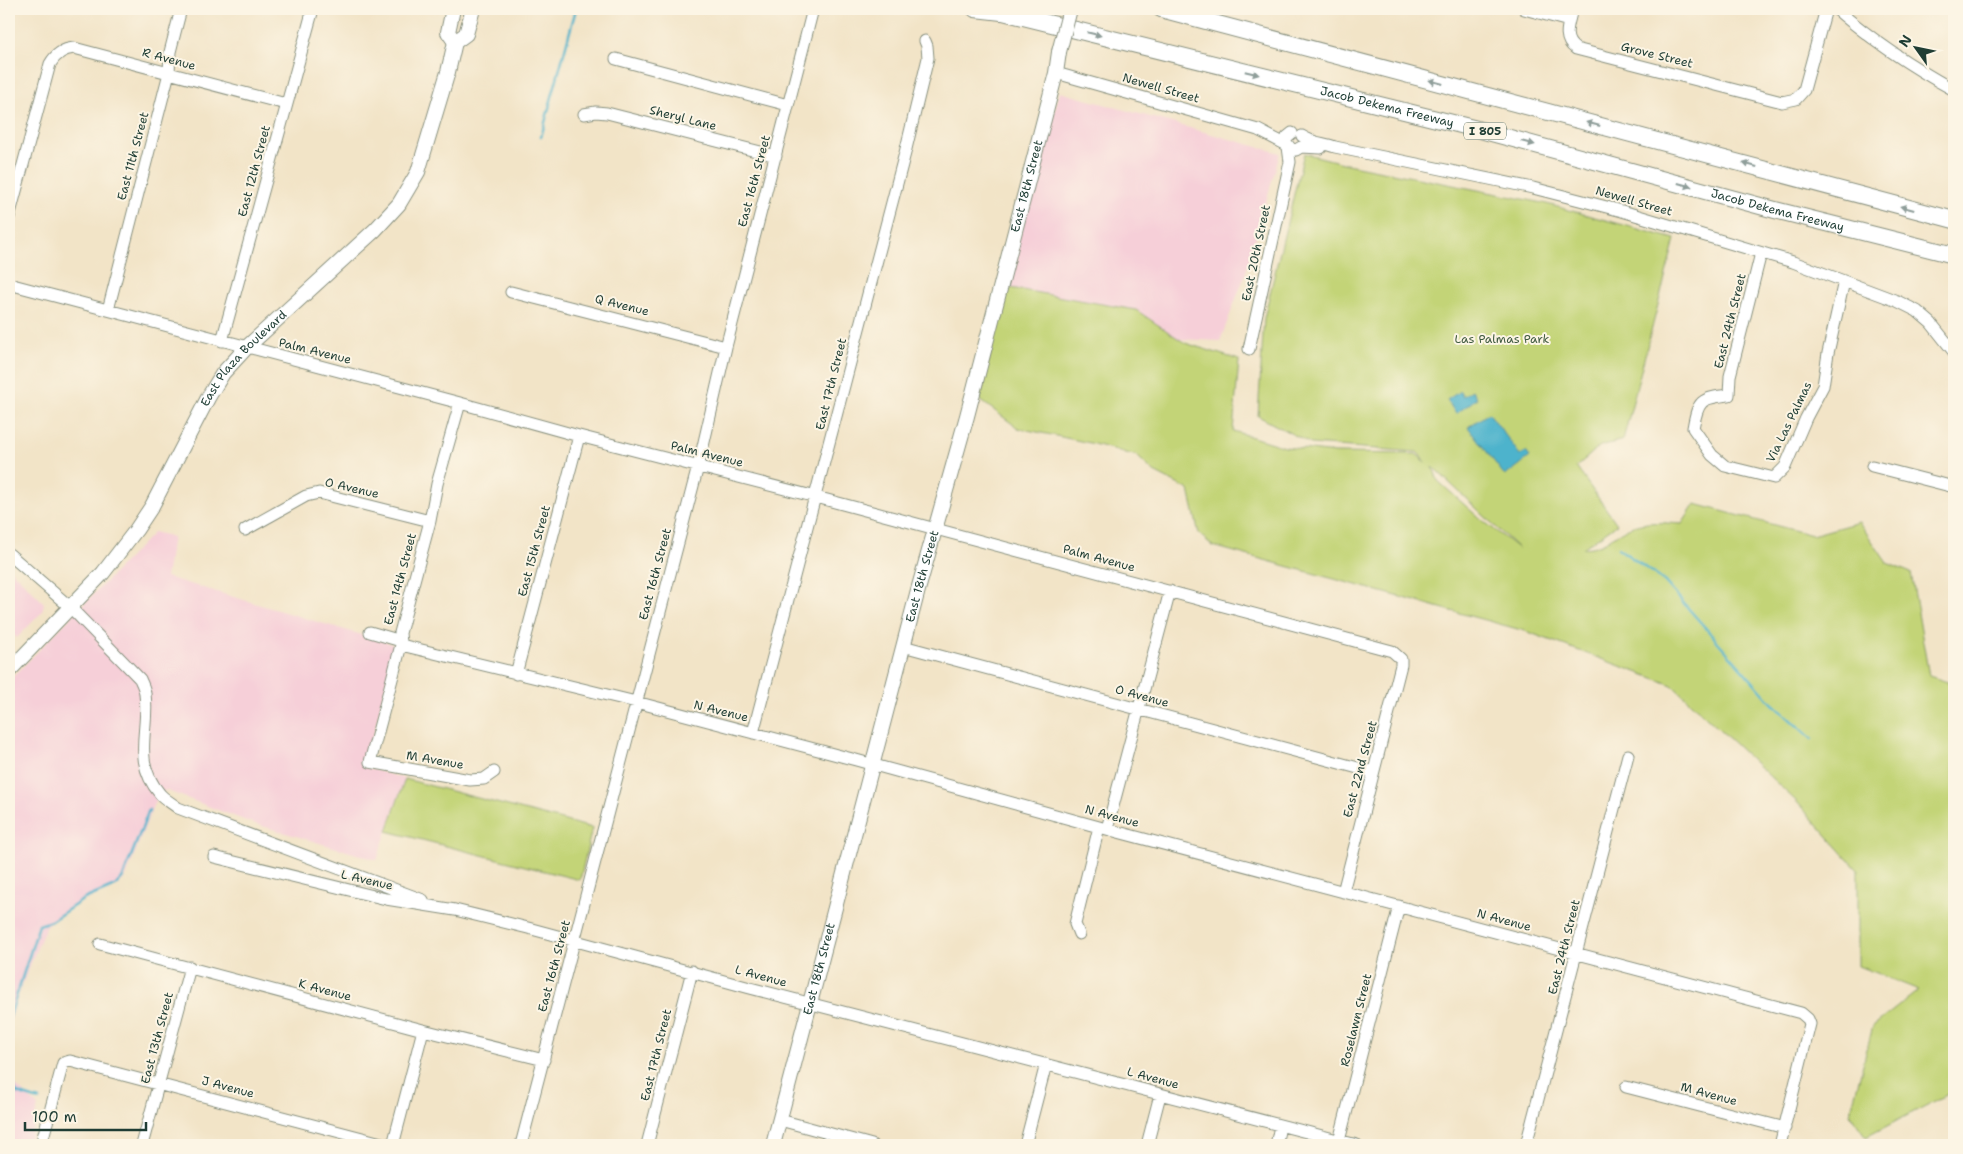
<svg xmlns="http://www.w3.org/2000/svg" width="1963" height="1154" font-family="'Shantell Sans',sans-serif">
<rect width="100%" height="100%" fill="#fcf5e5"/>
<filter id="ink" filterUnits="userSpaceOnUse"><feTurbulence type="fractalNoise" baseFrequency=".02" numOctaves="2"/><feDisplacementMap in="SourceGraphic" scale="10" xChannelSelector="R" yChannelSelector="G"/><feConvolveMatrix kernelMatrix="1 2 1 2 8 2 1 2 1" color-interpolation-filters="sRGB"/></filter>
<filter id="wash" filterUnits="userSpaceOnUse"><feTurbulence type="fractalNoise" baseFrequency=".0096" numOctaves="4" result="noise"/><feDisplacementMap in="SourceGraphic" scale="20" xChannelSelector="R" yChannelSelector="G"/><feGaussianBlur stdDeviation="1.12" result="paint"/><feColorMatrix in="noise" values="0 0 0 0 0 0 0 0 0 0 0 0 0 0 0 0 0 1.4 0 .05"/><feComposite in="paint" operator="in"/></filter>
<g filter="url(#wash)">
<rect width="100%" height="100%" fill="#f2e4c7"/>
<!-- built -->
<path fill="#f6cfd8" d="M1060 92 1280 153 1245 275 1220 341 1179 339 1136 310 1005 287Z
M154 532 173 537 166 577 396 645 365 767 405 779 377 860 252 823 165 790 154 803 126 877 116 887 74 905 46 926 20 990 9 1025V681Z
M9 568 44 603 42 612 17 638 9 631Z
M9 1067 16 1086 38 1106 28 1145H9Z"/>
<!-- green -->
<path fill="#c3d477" stroke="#718856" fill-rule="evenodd" d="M1304 153 1347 164 1543 203 1675 239 1623 440 1600 446 1576 467 1617 524 1583 548C1605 547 1610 537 1628 528 1646 520 1664 523 1682 524L1695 504 1812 535 1859 522 1887 563 1911 573 1929 676 1954 684V1091L1866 1137 1850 1114 1873 1026 1919 990 1858 966V870L1796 801 1672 685 1525 631 1213 546 1199 534 1189 490 1154 472 1137 456 1090 443 1018 428 980 400 1005 287 1136 310 1185 343 1239 360 1233 431 1285 447 1335 453 1416 454 1427 463 1417 452 1311 444 1258 416 1264 318ZM1433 467 1519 549 1477 516 1438 481Z
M405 779 592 828 580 880 387 831Z"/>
<!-- water -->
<path fill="#4db3cc" stroke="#367880" d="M1472 390 1477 398 1456 414 1447 400 1460 391 1463 396Z
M1489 413 1520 455 1526 452 1530 457 1505 476 1468 427Z"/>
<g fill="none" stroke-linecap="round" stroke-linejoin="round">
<!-- stream -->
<path stroke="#4db3cc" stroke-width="2.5" d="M541 137 576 9
M1618 548 1664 581 1772 703 1812 739
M9 1019 39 925 51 921 84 899 115 886 123 877 149 810
M9 1077 17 1093 39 1100"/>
</g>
</g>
<g filter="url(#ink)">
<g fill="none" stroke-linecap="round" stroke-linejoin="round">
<!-- minor casing -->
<g stroke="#88907e" stroke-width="13">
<path id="minor" d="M1524 9 1569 21
M1572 9C1569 23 1561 39 1576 49L1782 102 1796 99 1804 90 1826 9
M1836 9C1873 41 1912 67 1954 90
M616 59 788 105
M1056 73 1258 130 1287 145
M584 114 596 112 607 113 776 156
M1292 133 1287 137 1286 142 1291 149 1296 150 1301 147 1321 148
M1302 136C1312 143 1324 143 1335 147L1533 188 1622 211 1793 262 1897 301 1917 311 1931 323 1954 352
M9 217 50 64C55 55 63 49 74 48L286 104
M1761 253 1730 376 1729 395C1701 398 1698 400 1693 428L1712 455 1725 466 1774 478 1785 467 1806 418 1823 386 1828 353 1844 281
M9 284 460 403 579 436 816 497 1392 651 1401 659V665L1343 892
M511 292 726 347
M108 310 169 73 170 52 181 9
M222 341 313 9
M1249 349 1290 162 1288 147
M460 403 437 484 430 521 400 633 401 645 370 762 470 780 484 779 494 772
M1872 466 1954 487
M245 530 306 496 319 493 430 521
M9 554 70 607 140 679C142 684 145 689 145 694 150 730 131 760 160 794 164 799 172 803 178 808L423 900
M370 632 401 641
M401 645 636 702 856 760 1099 827 1801 1013 1808 1019 1810 1024 1780 1145
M903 646 1373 772
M516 674 579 436
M753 733 905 153 928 58 927 46 925 41
M1107 829 1170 591
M214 857 386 899 455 910 528 928 750 988 1357 1145
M1079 934 1075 924 1099 827
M100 944 423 1030 544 1060
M1626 1087 1785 1128
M780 1120 872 1145
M1339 1141 1399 906
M41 1145 63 1063 70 1061 389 1145
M142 1145 190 967
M393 1145 423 1030
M521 1145 701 455 726 347 813 9
M647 1145 692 971
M1025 1145 1046 1064
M1147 1145 1160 1095
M1276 1145 1280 1126
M1526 1145 1628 755"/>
</g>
<!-- major casing -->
<g stroke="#88907e" stroke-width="16">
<g id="major">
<path d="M453 9 448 32 455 42"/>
<path d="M455 42 466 34 473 9"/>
<path id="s1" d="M9 671 103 573 136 530 152 506 209 396 223 373 247 347 375 230 399 204 418 172 448 72 455 42"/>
<path id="s2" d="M773 1145 918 590 967 416 1056 73 1059 52"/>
</g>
</g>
<!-- highway casing -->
<g stroke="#88907e" stroke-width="18">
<g id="highway">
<path d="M975 9 1002 12"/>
<path id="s3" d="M991 9 1473 128 1775 210 1954 255"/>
<path d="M1161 9 1954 220"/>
</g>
</g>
<!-- minor -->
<use href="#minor" stroke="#fff" stroke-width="11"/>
<!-- major -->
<use href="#major" stroke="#fff" stroke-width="14"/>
<!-- highway -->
<use href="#highway" stroke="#fff" stroke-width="16"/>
<!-- major-bridge casing -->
<g stroke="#88907e" stroke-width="16" stroke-linecap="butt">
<path id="major-bridge" d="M1059 52 1070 9"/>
</g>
<!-- major-bridge -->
<use href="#major-bridge" stroke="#fff" stroke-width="14"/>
</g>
<!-- one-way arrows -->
<defs><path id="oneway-solid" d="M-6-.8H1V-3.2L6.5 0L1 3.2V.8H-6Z" transform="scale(1.25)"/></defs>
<g fill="#8f9e9a">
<use href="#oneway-solid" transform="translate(1094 34) rotate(14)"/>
<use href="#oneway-solid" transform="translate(1252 73) rotate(14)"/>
<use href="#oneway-solid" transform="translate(1436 82) rotate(-165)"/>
<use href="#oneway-solid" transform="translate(1593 124) rotate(-165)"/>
<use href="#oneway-solid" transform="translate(1528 143) rotate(15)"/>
<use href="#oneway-solid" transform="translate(1750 165) rotate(-165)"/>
<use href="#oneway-solid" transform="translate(1685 185) rotate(15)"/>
<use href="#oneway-solid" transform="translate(1907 208) rotate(-165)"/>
</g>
</g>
<g text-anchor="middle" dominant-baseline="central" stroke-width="4" stroke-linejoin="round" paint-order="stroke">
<!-- shield labels -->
<rect fill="#fcf5e5" stroke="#617469" stroke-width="1" x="1464" y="122.5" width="42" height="17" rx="4"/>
<g font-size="11" font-weight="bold" fill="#1f3d34">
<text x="1485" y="131">I 805</text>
</g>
<!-- street labels -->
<g font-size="12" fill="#1f3d34" stroke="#fcf5e5">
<text transform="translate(1657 55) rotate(14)">Grove Street</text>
<text transform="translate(169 59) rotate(15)">R Avenue</text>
<text transform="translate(1161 88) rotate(16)">Newell Street</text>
<text stroke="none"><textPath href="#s3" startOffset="408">Jacob Dekema Freeway</textPath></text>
<text transform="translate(683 118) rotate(14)">Sheryl Lane</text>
<text transform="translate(133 156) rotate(-75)">East 11th Street</text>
<text transform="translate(254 171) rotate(-75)">East 12th Street</text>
<text transform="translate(754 181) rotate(-75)">East 16th Street</text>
<text stroke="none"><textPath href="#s2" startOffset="992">East 18th Street</textPath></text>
<text transform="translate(1634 201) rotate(16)">Newell Street</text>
<text stroke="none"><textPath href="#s3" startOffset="812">Jacob Dekema Freeway</textPath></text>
<text transform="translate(1256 253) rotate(-78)">East 20th Street</text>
<text transform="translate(622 305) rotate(14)">Q Avenue</text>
<text transform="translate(1730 321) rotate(-76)">East 24th Street</text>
<text transform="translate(315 351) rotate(14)">Palm Avenue</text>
<text stroke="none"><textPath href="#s1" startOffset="394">East Plaza Boulevard</textPath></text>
<text transform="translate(831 384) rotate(-76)">East 17th Street</text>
<text transform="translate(1789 422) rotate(-64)">Via Las Palmas</text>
<text transform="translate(707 454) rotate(14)">Palm Avenue</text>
<text transform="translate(352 488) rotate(13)">O Avenue</text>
<text transform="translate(534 551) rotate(-75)">East 15th Street</text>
<text transform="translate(1099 558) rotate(15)">Palm Avenue</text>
<text transform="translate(655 574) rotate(-75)">East 16th Street</text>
<text stroke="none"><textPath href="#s2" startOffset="588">East 18th Street</textPath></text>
<text transform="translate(400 579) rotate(-75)">East 14th Street</text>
<text transform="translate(1142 696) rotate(15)">O Avenue</text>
<text transform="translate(721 711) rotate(14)">N Avenue</text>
<text transform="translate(435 760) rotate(10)">M Avenue</text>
<text transform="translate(1360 769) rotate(-75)">East 22nd Street</text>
<text transform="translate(1112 816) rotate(15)">N Avenue</text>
<text transform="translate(367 880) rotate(13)">L Avenue</text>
<text transform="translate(1504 920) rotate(15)">N Avenue</text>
<text transform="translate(1564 947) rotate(-76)">East 24th Street</text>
<text transform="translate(554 966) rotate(-75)">East 16th Street</text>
<text stroke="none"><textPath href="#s2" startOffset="182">East 18th Street</textPath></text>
<text transform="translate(761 976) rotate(15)">L Avenue</text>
<text transform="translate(325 990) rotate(15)">K Avenue</text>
<text transform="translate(1356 1020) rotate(-76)">Roselawn Street</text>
<text transform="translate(157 1038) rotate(-75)">East 13th Street</text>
<text transform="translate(656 1055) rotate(-76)">East 17th Street</text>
<text transform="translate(1153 1078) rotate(15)">L Avenue</text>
<text transform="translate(228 1087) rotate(15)">J Avenue</text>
<text transform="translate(1709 1094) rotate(15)">M Avenue</text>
</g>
<!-- park labels -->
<g font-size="12" fill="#405b41" stroke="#fcf5e5">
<text x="1502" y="339">Las Palmas Park</text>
</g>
</g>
<!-- margin -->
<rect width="1963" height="1154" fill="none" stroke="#fcf5e5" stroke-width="30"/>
<!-- north arrow -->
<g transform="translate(1916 48) rotate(303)" stroke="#fcf5e5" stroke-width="4" paint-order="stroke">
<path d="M0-4L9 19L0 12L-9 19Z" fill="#1f3d34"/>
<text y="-8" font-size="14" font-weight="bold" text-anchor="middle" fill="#1f3d34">N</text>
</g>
<!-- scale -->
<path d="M25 1122v8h121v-8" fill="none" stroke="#1f3d34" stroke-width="2.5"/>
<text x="32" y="1122" font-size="15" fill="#1f3d34" stroke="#fcf5e5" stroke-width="4" paint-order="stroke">100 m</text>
</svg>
